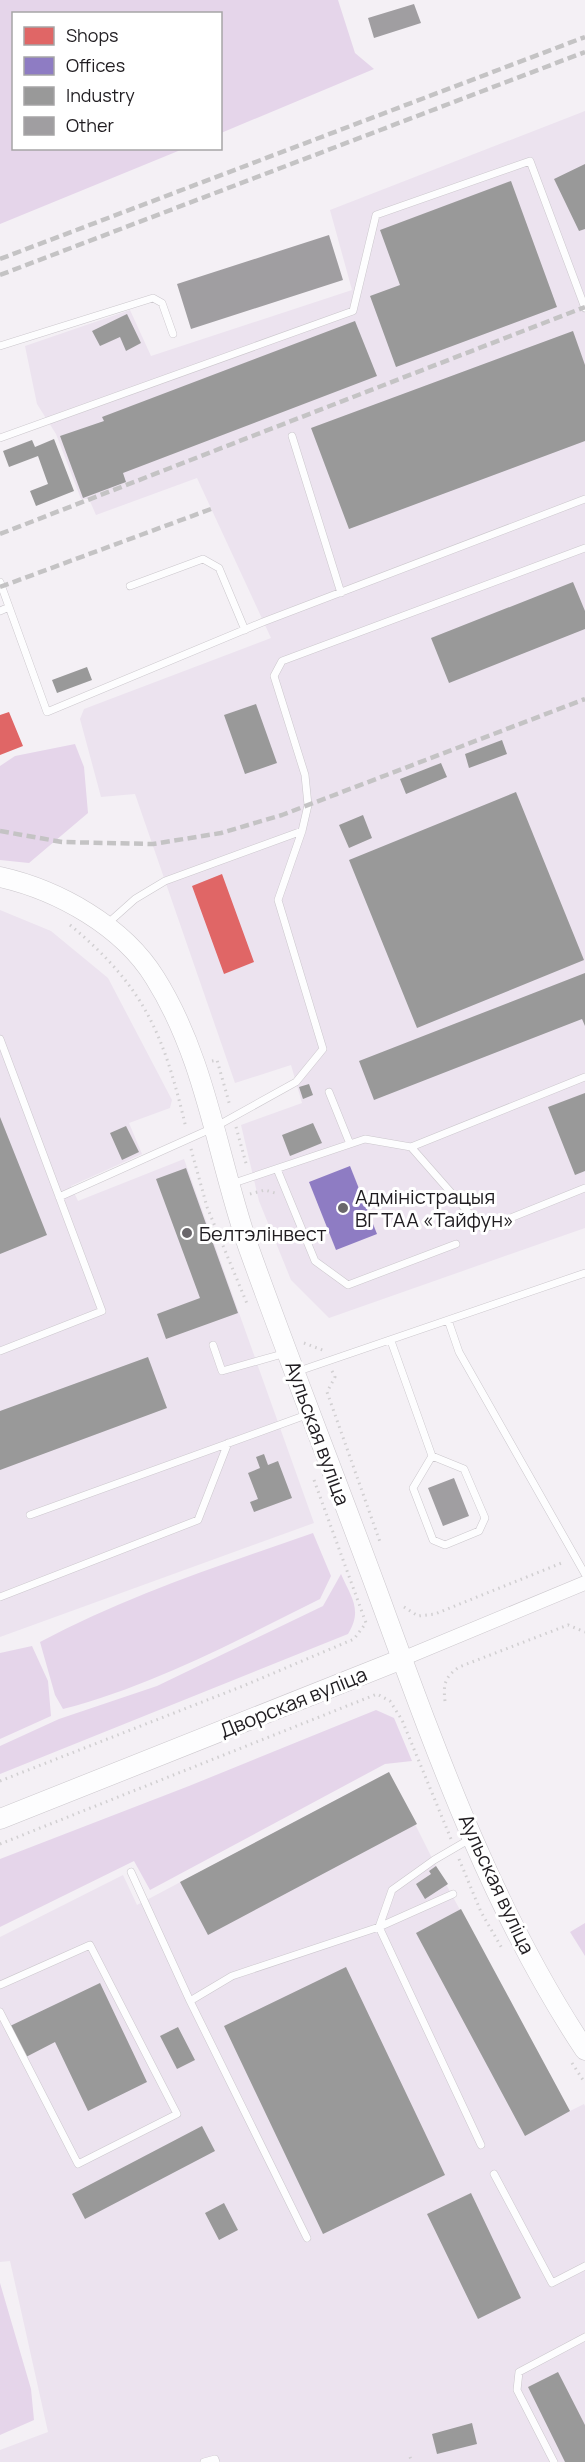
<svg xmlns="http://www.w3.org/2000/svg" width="585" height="2462" font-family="Manrope,sans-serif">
<rect width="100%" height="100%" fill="#f4f0f5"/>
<!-- built -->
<path fill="#ece3ef" d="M585 111V1228L329 1318 291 1280 259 1201 241 1125 302 1103 291 1065 235 1083 135 794 101 797 80 719 84 709 271 638 197 478 96 515 89 499H81L56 434 37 404 25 346 130 310 151 356 352 290 330 210Z
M0 910 51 931 108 978 172 1100 170 1108 129 1123 142 1154 71 1186 78 1201 184 1159 314 1523 0 1637Z
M389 1772 436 1866 570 2111 584 2104 585 2106V2462H0V2450L48 2432 10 2261 0 2262V1937L123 1875 137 1905Z"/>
<!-- green -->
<path fill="#e5d5ea" d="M0 0H338L355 53 374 69 221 133 220 14H14V148L183 149 0 224Z
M75 744 84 767 88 813 29 863 0 860V766L15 756Z
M313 1533 331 1576 320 1599C236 1641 154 1685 63 1709L55 1695 40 1642C126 1596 221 1565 313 1533Z
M341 1574C351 1597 363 1610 348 1634L0 1774V1746L59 1719 157 1686 323 1606Z
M32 1646 48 1681 51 1716 0 1739V1653Z
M376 1710 394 1718 412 1761 385 1764 150 1890 134 1861 0 1927V1859L189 1786Z
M585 1923V1956L570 1932Z
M0 2283 31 2389 34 2420 0 2435Z"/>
<!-- shops -->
<path fill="#e06666" d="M9 712 23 746 0 755V715Z
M222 874 254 962 224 974 192 886Z"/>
<!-- offices -->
<path fill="#8e7cc3" d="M350 1166 377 1234 336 1250 309 1182Z"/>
<!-- industry -->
<path fill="#999" d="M585 164V229L579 231 554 179Z
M511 181 557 307 396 367 370 296 400 285 380 230Z
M127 314 141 343 126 351 120 337 100 346 92 331Z
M355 321 377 376 123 473 126 482 83 498 60 436 104 421 102 417Z
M573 331 585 365V441L349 529 311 428Z
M54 439 74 491 36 506 30 491 48 484 38 456 9 467 3 451 32 440 35 447Z
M573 582 585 611V629L449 683 431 638Z
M87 667 92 680 57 693 52 680Z
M256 704 277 763 245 774 224 715Z
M502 740 507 754 469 768 465 754Z
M441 763 447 777 406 794 400 779Z
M516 792 584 960 417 1028 349 860Z
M363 815 372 838 349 848 339 825Z
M585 973V1026L582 1019 374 1100 359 1061Z
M309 1084 313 1095 303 1099 299 1087Z
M585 1093V1171L575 1175 548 1107Z
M0 1117 47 1235 0 1254Z
M313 1123 322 1143 290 1156 282 1135Z
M126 1126 139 1152 122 1160 110 1133Z
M186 1168 238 1313 166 1339 157 1314 200 1298 156 1179Z
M148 1357 167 1408 0 1470V1411Z
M264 1454 268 1465 278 1461 292 1498 254 1512 250 1502 258 1499 248 1473 260 1468 256 1457Z
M389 1772 417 1824 208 1935 180 1882Z
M436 1866 448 1884 425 1899 416 1884 431 1874 429 1871Z
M461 1909 570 2111 525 2136 416 1933Z
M346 1967 445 2175 323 2234 224 2026Z
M100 1983 147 2082 88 2111 55 2042 26 2057 10 2026Z
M178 2027 195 2060 177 2069 160 2036Z
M202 2126 215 2151 85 2219 72 2194Z
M471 2193 521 2298 478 2319 427 2214Z
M224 2203 238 2230 219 2240 205 2213Z
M558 2372 585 2425V2462H565L528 2387Z
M472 2423 477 2444 437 2454 432 2434Z"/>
<!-- building -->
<path fill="#a09ea1" d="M414 4 421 23 374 38 368 18Z
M329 235 343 280 191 329 177 284Z
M454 1478 469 1516 443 1526 428 1488Z"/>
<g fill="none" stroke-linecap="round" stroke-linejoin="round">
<!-- lane casing -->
<g stroke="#cbc7cc" stroke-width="8">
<path id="lane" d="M0 346 153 298 162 303 173 334
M292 436 341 593
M0 438 353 311 376 215 530 161 585 308
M0 582 47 712 263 622 585 499
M130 586 203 559 219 568 245 630
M0 611 9 607
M107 924 135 899 165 881 302 831
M0 1039 102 1311 0 1351
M329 1092 350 1144
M411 1147 483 1229 585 1188
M277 1169 315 1261 348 1285 456 1244
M231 1184 365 1139 411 1147 585 1077
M59 1197 215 1127 296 1082 323 1049 278 900 302 831 308 805 305 775 274 676 282 661 585 548
M448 1320 459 1352 585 1574
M391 1341 432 1456 464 1469 485 1518 479 1531 445 1545 433 1540 413 1488 432 1456
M213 1345 222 1371 286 1353
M296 1372 585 1273
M30 1515 309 1414
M0 1597 198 1520 228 1443
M131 1872 190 2001
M379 1927 392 1890 434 1860 470 1839
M379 1927 453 1894
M0 1985 90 1945 177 2114 78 2164 0 2012
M494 2174 552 2283 585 2266
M307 2238 190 2001 232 1976 379 1927 481 2145
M204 2462 215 2459 216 2462
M554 2462 517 2390 519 2372 585 2337"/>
</g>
<!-- street casing -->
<g stroke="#cbc7cc" stroke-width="15">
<path id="street" d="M402 1659 585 1583"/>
</g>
<!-- secondary casing -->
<g stroke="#cbc7cc" stroke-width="21">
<path id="secondary" d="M0 877C58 890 123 926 155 978 206 1059 217 1156 248 1246 289 1361 334 1474 376 1588 434 1746 491 1909 585 2050
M0 1819 402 1659"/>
</g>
<!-- path -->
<path stroke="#d1cfd1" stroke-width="3" stroke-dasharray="1.5 4.5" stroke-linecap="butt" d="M70 925C145 987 164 1035 186 1128
M212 1061 217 1060 230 1106
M236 1127 247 1167
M191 1149 207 1207 248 1306
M250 1194 265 1190 275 1193
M304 1343 325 1351
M332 1371 335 1377 327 1392 380 1542
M404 1607 418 1616 435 1614 564 1562
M445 1701C443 1684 445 1677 459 1667L568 1625 585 1632
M0 1781 243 1686 354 1639 366 1623 314 1480
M0 1844 377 1694 390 1701 402 1720 451 1839
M459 1859 481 1912 503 1950
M572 2063 585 2083
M410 2457 412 2462"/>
<!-- lane -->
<use href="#lane" stroke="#fdfdfe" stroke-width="7"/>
<!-- street -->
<use href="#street" stroke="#fdfdfe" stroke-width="14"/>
<!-- secondary -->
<use href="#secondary" stroke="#fdfdfe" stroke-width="20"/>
<!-- rail -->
<path stroke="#c4c3c4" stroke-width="4.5" stroke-dasharray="9 4.5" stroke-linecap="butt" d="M0 259 585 37
M0 275 585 52
M0 534 585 307
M0 587 211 509
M0 831 62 842 153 844 221 833 282 815 585 699"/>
</g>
<!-- markers -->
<g fill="#6a676b" stroke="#fff" stroke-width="2">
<circle cx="343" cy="1208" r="6"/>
<circle cx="187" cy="1233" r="6"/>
</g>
<g text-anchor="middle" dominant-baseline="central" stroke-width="6" stroke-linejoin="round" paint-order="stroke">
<!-- poi labels -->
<g font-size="20" fill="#201d21" stroke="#fff" text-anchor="start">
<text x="355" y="1196">Адміністрацыя<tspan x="355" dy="23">ВГ ТАА «Тайфун»</tspan></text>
<text x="199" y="1233">Белтэлінвест</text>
</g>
<!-- street labels -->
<g font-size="20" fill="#201d21" stroke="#fff">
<text transform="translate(318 1433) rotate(70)">Аульская вуліца</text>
<text transform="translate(293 1702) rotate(-22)">Дворская вуліца</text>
<text transform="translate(497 1884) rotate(65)">Аульская вуліца</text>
</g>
</g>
<!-- legend -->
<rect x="12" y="12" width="210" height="138" fill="#ffffff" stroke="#a6a5a6" stroke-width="1.5"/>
<rect x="24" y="27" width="30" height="18" fill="#e06666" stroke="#a6a5a6" stroke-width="1.5"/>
<text x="66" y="42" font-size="18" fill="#201d21">Shops</text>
<rect x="24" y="57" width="30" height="18" fill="#8e7cc3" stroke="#a6a5a6" stroke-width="1.5"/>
<text x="66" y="72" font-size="18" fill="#201d21">Offices</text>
<rect x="24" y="87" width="30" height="18" fill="#999999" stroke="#a6a5a6" stroke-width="1.5"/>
<text x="66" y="102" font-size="18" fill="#201d21">Industry</text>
<rect x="24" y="117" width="30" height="18" fill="#a09ea1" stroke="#a6a5a6" stroke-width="1.5"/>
<text x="66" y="132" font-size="18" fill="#201d21">Other</text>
</svg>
